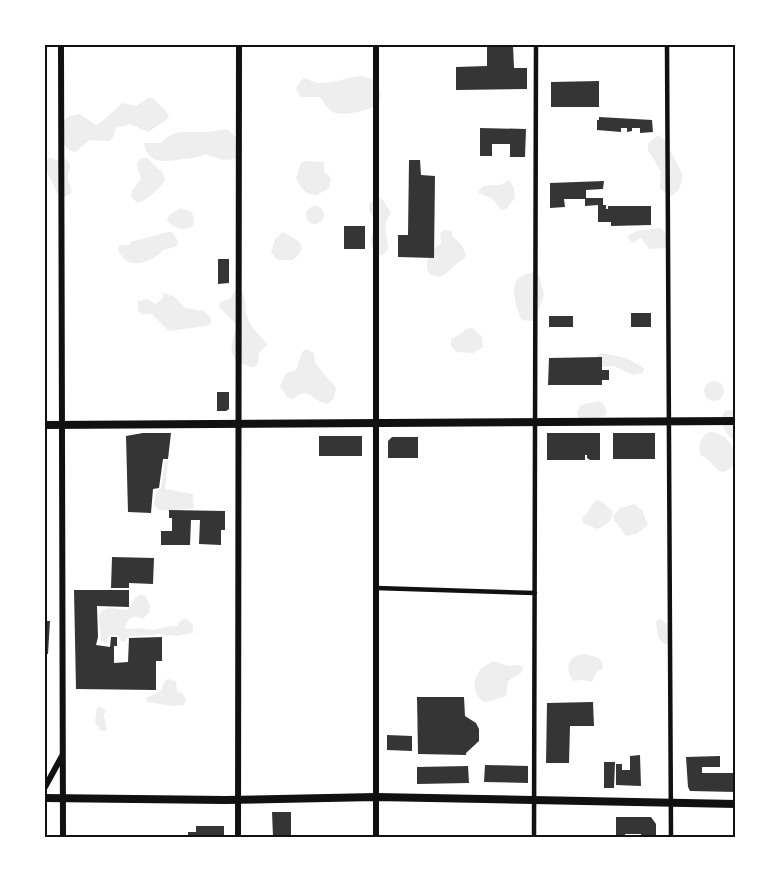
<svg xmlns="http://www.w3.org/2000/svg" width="781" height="882" font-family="Lato,sans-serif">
<rect width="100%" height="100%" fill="#fff"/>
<!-- green -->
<path fill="#eee" d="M362 76 376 81 381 95 378 105C369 110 341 118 331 111 326 108 325 101 319 97H300L296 88 303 78C309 79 312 82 318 83 333 84 347 77 362 76Z
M148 98H153C158 105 167 109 169 118L148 132 130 124 116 128 113 137 110 141 90 140 75 152C60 149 63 135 62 121L70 116 80 114 96 125 104 120 122 103 136 106Z
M227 129 238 139V159L223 160 205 154C195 159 188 158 177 160 161 162 148 163 144 143H161C174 128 185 133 202 132 210 132 219 130 227 129Z
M658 135 665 141 683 175 679 189 672 196 667 195 660 188 661 172 648 150V144Z
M51 158 56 160 66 159C73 166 69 168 68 177 68 181 71 187 72 191L69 195 64 197 56 192C52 177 45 176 45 159Z
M143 158H148L157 168 161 170 165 179C161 188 147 201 137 203L131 196 132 191 141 179 137 165 139 160Z
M305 161 324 162V171L331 178 329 188 317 195C305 195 301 188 296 178L301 163Z
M509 180 514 188 515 198 506 209 501 210 492 198 478 193C484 181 490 187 500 185 503 184 506 182 509 180Z
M377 197 383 200 391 213C381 227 388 234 388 249L382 256C363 243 373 240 375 223L369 209V204Z
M306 215a9 9 0 1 1 18 0a9 9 0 1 1-18 0Z
M181 208 192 212 194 221 193 226C184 231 173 229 167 220L169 215Z
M660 228 664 231 668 239 666 248 650 249 641 238 633 243 628 238 627 236 637 231Z
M444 230 452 231V236L462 245 466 256C463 260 458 262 454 266 446 274 439 282 428 272 424 260 432 249 441 243L440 233Z
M168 232H172L178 241 177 246 163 250C157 259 137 267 127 261 123 259 120 254 118 250L119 245H129L132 241C146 239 154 235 168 232Z
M283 232C297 240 311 244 293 260H278L271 253 275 239Z
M533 272 539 275 544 295 536 318 532 321 522 320C517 312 511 291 516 282 518 276 527 274 533 272Z
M240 289C249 301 243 310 249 321 253 330 262 336 267 345L259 353 258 364 254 367C242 365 229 359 232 344 233 337 236 332 236 324L219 307 220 302 230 299 235 291Z
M163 293 175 297 185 308 204 311 211 318V323L207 326 169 331 152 314H142L138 310V301L147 299 156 304 163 298Z
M473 328 482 337 483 347 473 353 456 352 451 346V339L462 333 466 329Z
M306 349 314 353 315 363 336 388 334 398 327 404C311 402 310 384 293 399L288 398 280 386 286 373 296 370 302 352Z
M602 353 626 358 644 368 643 373 633 375 614 366 600 367 595 360 597 355Z
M704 391a10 10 0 1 1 20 0a10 10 0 1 1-20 0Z
M598 401 603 403 607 412 604 416 589 420 579 418 577 413 581 405Z
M736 410V441C726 436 717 421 725 411Z
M710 432C727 434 736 447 736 463 716 485 716 459 701 456 697 448 701 434 710 432Z
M165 460 168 462 165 489 193 494 194 508C187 509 165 511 159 510L154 505 156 492 161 488Z
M597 500 602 502 613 511C613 521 606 526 597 529L583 523 582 518C589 512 592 503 597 500Z
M634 504 642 510 648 525 636 534 626 536 614 520V515L620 508Z
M139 595 145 596C152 605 152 613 142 619 133 613 128 619 125 627L127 629 139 628 153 630 167 627 176 626 183 619H187L193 625V633L177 636 157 634 154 635 129 636 125 641H121L117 635H109L106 644 101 640 99 618 102 610 109 608 128 610 134 599Z
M660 618 668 625V643L666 644C656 641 658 631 656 622Z
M585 654 599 658 603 664 602 669 596 673 592 682 582 680 573 681C564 668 568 655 585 654Z
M494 661 508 666 518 665 523 667 521 673 508 681 506 696 487 702 482 701C468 686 475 668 494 661Z
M168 679 176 681 177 691 183 694 186 700 184 705 173 706 147 702 146 698 161 691 164 682Z
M99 706 106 710 104 715 107 731 100 730 95 722 97 708Z"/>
<!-- building -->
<path fill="#353535" d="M487 45H513L514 68H527V89L456 90V67L487 66Z
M599 81V107H551V82Z
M599 117 652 120 653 132 640 133V128H632V131L627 132V128H621V132L597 130V120H599Z
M480 128 526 129 525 157H510V144H492V156H480Z
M409 160H420L421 175 435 176 434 258 398 257V235H408Z
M604 181 603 189 586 190V198H603V205H606V209H608V206H651V225L611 226V222H598V205L585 206V199H564L565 207 550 208V183Z
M344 226H365V249H344Z
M218 259H229V283L218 284Z
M631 313H651V327H631Z
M549 316H573V327H549Z
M602 357V370H609V380H602V385H548L549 358Z
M217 392H229V409L226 411H217Z
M143 433H171L168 459H163L159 488 153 489 151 513 128 512 126 436Z
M547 433H600V460H590L587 458V455H585V460H547Z
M613 433H655V459H613Z
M319 436H362V456H319Z
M392 437H418V458H388V441Z
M169 510 225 511V530H221V545L199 544 200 520H191L190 545H161V531H172V518H169Z
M112 557 154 558 153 584 129 583V588H111Z
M74 590H129V607L97 606 98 637 96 645 110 647 111 637H117V646H114V663L128 662 129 638 162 637V661H156V690L76 689Z
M45 621H50L48 654H45Z
M417 697H464L465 716 476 723 479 729V741L466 753V755L418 754Z
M593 702 594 726H570L569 763H546L547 703Z
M387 735 412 736V751L387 750Z
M640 755 641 786 616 785V764H622V770H630V756Z
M720 756V767H702V773H736V792L690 791 688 787 686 757Z
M604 762H615L614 788H604Z
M485 765 528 766V783L484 782Z
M468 766 469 783 417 784V767Z
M272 812H291V835L273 837Z
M616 817H651L656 824V837H641V834H625V837H616Z
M196 826H224V837H188V832H196Z"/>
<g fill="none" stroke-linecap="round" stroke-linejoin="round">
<!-- minor -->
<path stroke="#111" stroke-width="4.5" d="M667 45 671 837
M376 588 535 593
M534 837 536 45"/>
<!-- tertiary -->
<path stroke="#111" stroke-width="6" d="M61 45 63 837
M45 787 62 756
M238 837 239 45
M376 837V45"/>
<!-- primary -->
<path stroke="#111" stroke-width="8" d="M45 425 736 421
M45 798 225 800 376 797 736 804"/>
</g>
<!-- border -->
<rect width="781" height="882" fill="none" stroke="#ffffff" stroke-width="93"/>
<rect x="46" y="46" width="688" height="790" fill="none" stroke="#111" stroke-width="2"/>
</svg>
